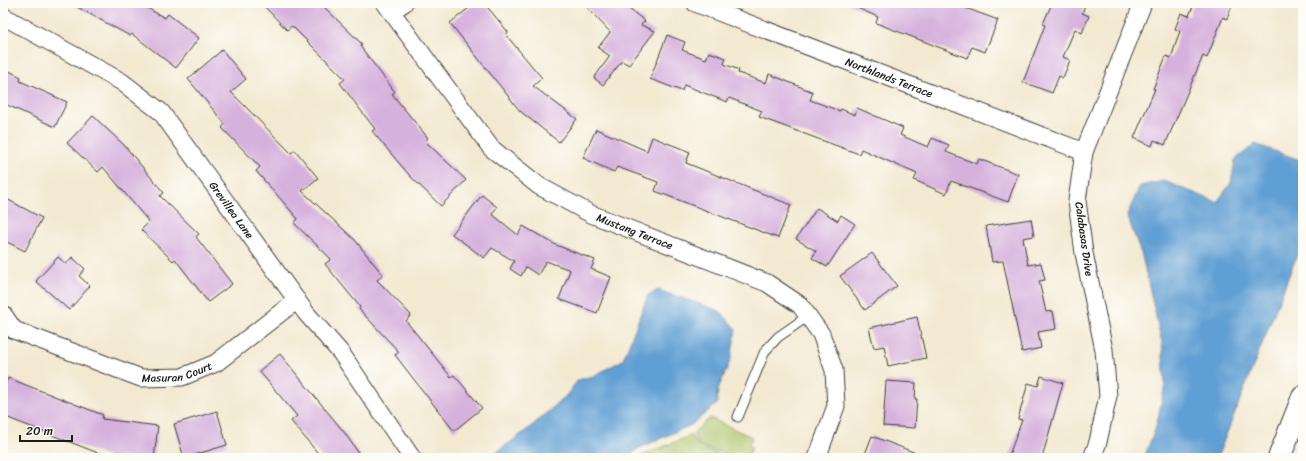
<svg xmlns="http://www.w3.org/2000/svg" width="1306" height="461" font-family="Sriracha,sans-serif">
<rect width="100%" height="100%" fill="#fdfcf7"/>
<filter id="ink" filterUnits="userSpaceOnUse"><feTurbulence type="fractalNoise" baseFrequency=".025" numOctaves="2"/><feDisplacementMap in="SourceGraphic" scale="8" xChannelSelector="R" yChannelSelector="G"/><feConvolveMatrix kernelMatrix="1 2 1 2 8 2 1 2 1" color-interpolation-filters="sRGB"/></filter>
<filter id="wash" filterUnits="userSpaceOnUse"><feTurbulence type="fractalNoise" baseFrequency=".012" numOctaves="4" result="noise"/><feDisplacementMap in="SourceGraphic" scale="16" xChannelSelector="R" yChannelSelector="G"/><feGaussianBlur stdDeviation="0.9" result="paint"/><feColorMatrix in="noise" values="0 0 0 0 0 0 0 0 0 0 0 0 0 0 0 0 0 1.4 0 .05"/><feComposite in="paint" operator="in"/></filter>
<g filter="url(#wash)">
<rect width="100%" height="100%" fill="#f3e9d1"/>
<!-- green -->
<path fill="#acc267" stroke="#646f42" d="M710 418 752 437 749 445 752 447 748 458H734L699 445 693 433Z
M691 435 698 446 726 458H637Z"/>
<!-- water -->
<path fill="#619fd3" stroke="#3e5e78" d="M1255 144 1303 161V240L1217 458H1144L1156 427 1165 385 1162 343 1142 256 1127 215 1140 186 1164 181 1217 202 1231 183 1235 160Z
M658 290 720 311 736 329 731 359 718 389 717 404 691 425 637 449 629 458H489L528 429 566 396 578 380 593 376 623 360 648 295Z"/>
<g id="blocks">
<!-- building -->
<path fill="#d5b1dd" d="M70 3H138L165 18 168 14 199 38 176 68 132 34 130 36Z
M261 3H320L362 44 360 46 395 92 392 94 428 138 425 141 466 180 441 206 410 176 372 131 375 129 340 83 345 79 292 26 287 30Z
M475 3H484L508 32 506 35 542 78 533 86 577 119 559 142 520 111 450 23Z
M583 3H621L645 21 641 25 655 31 629 65 622 61 603 85 594 78 610 56 598 48 610 32Z
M846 3H952L998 20 985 52 972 47 967 58 876 23 878 17Z
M1052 3H1086L1082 13 1089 16 1082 33 1075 29 1063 57 1070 60 1063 78 1059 76 1052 93 1023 82 1045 25 1043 24Z
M1188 3H1233L1227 19 1223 17 1207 58 1203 56 1165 145 1154 140 1152 146 1134 138 1155 89H1153L1166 56 1171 58 1180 31 1175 29 1181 13 1189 16 1193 6Z
M667 35 685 42 682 50 706 59 709 52 726 58 724 64 739 70 738 73 766 83 769 74 813 92 810 100 840 111 841 109 855 115 857 108 903 128 900 135 928 147 932 138 949 145 946 152 977 164 979 159 1018 174 1008 202 951 181 946 194 914 180 917 174 861 149 859 154 759 117 762 111 729 98 727 102 684 85 682 91 650 79Z
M222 50 246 79 231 92 291 153 295 150 318 178 302 191 355 240 383 275 377 280 411 315 406 321 451 377 454 375 482 408 454 431 395 355 399 352 359 309 360 307 325 264 331 259 294 223 298 219 256 171 260 167 222 128 225 124 188 79Z
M3 68 21 77 20 81 67 102 55 127 3 103Z
M93 116 124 145 164 193 160 196 199 234 196 237 232 284 208 302 175 259 173 261 141 230 149 222 103 167 98 172 67 143Z
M596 129 647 151 652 137 690 152 686 163 791 205 778 238 655 191 658 182 617 167 614 172 583 158Z
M482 195 497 207 492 214 518 235 523 226 556 245 595 260 591 269 611 277 597 313 559 299 570 270 546 261 538 275 526 267 521 276 510 269 514 261 492 248 484 258 452 234Z
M3 197 42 218 25 251 3 240Z
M817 208 838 221 841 215 855 224 827 267 812 258 816 251 796 239Z
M1031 219 1034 236 1023 238 1028 265 1041 263 1045 280 1039 281 1046 312 1053 311 1056 329 1038 332 1041 348 1022 352 1003 261 992 262 986 226Z
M872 253 897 286 865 310 840 276Z
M58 257 66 264 72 257 85 269 79 276 90 286 69 310 36 281Z
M917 317 926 358 888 366 884 346 874 348 869 328Z
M280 354 344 432 362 458H322L291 421 297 416 259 371Z
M1041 376 1063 383 1042 458H1008L1022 420 1018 419 1028 383 1038 386Z
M8 378 103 415 102 419 158 426 154 458H111L3 416V389Z
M886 381 916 383 915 399H917L915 428 883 426Z
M217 411 227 445 184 458 174 424Z
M872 436 926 457V458H875L865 454Z"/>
</g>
</g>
<g filter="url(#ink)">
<use href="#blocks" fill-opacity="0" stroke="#3c3b37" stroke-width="1"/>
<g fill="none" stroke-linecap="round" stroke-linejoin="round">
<!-- service casing -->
<g stroke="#3c3b37" stroke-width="11">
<path id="service" d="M738 417 765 351 778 337 808 316"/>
</g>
<!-- minor casing -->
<g stroke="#3c3b37" stroke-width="19">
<g id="minor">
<path id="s1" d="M385 3 491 148 539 186 591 214 767 283 800 305 821 334 834 370 836 406 817 458"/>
<path id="s2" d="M695 3 1084 152"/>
<path d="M392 11 404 3"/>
<path id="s3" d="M3 16 122 82 161 112 306 313 341 353 412 458"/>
<path id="s4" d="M3 314 14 330 141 378 182 377 216 363 297 300"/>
<path d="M1092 458 1098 442 1108 396 1104 350 1084 253 1077 201 1084 152 1143 3"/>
</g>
</g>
<!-- tertiary casing -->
<g stroke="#3c3b37" stroke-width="24">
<path id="tertiary" d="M1279 458 1303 397"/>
</g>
<!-- service -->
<use href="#service" stroke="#fff" stroke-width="9"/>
<!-- minor -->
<use href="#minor" stroke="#fff" stroke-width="17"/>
<!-- tertiary -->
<use href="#tertiary" stroke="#fff" stroke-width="22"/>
</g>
</g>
<g text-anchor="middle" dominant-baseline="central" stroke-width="3" stroke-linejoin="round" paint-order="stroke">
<!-- street labels -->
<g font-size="11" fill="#1c1c1c" stroke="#fdfcf7">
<text stroke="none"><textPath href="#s2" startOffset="208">Northlands Terrace</textPath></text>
<text stroke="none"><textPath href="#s3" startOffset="306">Grevillea Lane</textPath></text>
<text stroke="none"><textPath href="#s1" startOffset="347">Mustang Terrace</textPath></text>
<text transform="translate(1084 239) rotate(82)">Calabasas Drive</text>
<text stroke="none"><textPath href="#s4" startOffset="192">Masuran Court</textPath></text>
</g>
</g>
<!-- margin -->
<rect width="1306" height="461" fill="none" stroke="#fdfcf7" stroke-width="16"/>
<!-- scale -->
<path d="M20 435v6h52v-6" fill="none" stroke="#1c1c1c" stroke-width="2"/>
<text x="26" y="435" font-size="12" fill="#1c1c1c" stroke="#fdfcf7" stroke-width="3" paint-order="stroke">20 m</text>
</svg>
